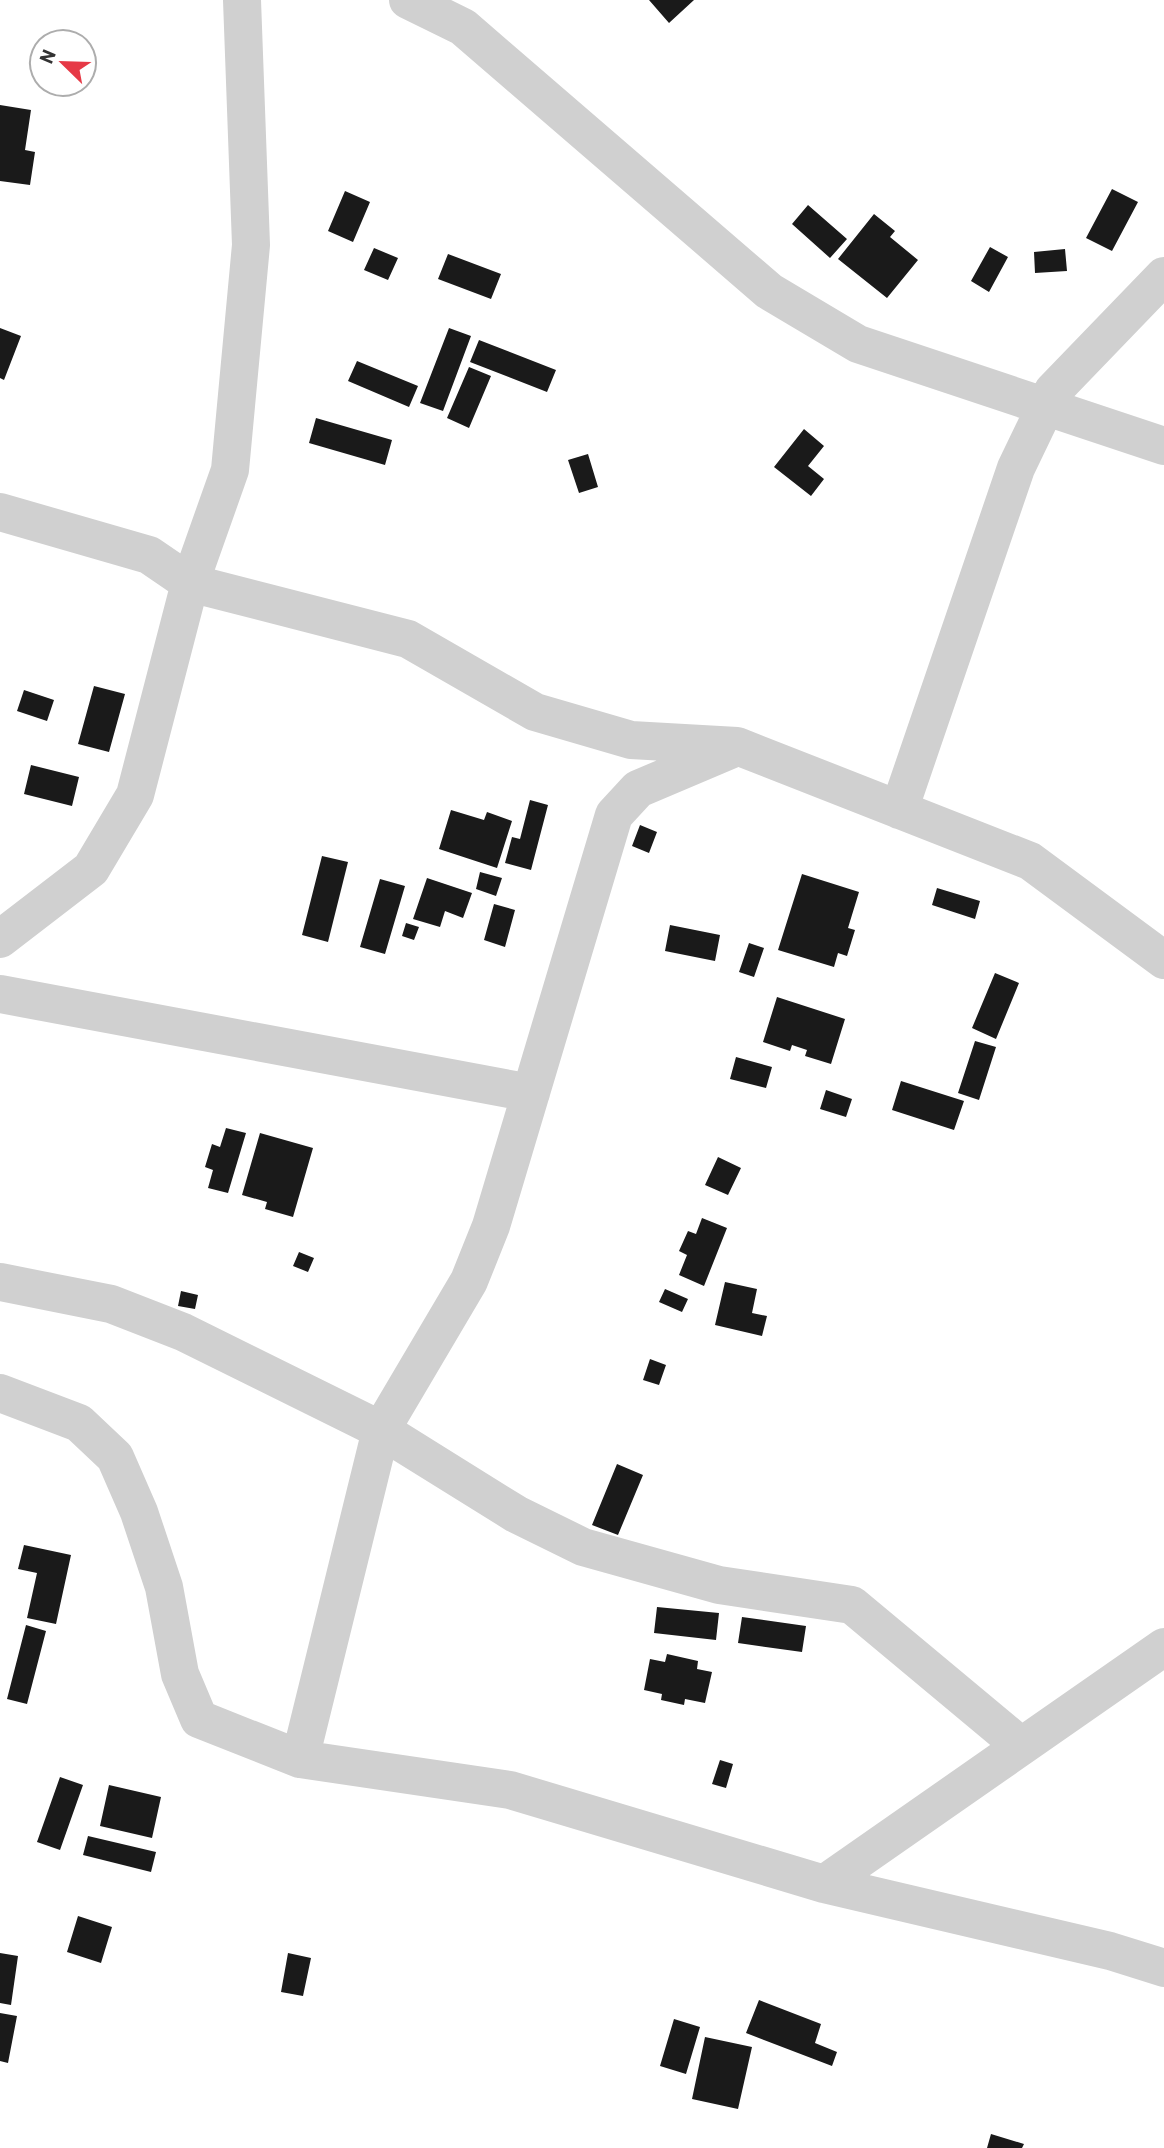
<svg xmlns="http://www.w3.org/2000/svg" width="1164" height="2148" font-family="Barlow,sans-serif">
<rect width="100%" height="100%" fill="#fff"/>
<!-- building -->
<path fill="#1a1a1a" d="M649 0H694L669 23Z
M0 105 31 110 25 150 35 152 30 185 0 181Z
M1112 189 1138 202 1112 251 1086 238Z
M345 191 370 202 353 242 328 231Z
M808 205 847 239 830 258 792 224Z
M874 214 895 231 890 237 918 260 887 298 838 259Z
M990 247 1008 257 989 292 971 281Z
M374 248 398 258 388 280 364 270Z
M1065 249 1067 271 1035 273 1034 252Z
M448 254 501 274 491 299 438 279Z
M0 328 21 336 4 380 0 378Z
M449 328 471 336 443 411 420 403Z
M479 340 556 370 547 392 470 362Z
M357 361 418 386 409 407 348 381Z
M469 367 491 376 469 428 447 418Z
M316 418 392 440 385 465 309 443Z
M804 429 824 446 808 466 824 479 811 496 774 467Z
M588 454 598 487 579 493 568 460Z
M94 686 125 694 109 752 78 744Z
M24 690 54 700 47 721 17 711Z
M31 765 79 777 72 806 24 794Z
M530 800 548 805 531 870 505 863 512 837 520 839Z
M451 810 484 820 487 812 512 821 497 868 439 849Z
M640 825 657 832 649 853 632 846Z
M322 856 348 862 328 942 302 935Z
M480 872 502 878 496 896 476 889Z
M802 874 859 892 848 928 855 930 847 956 838 953 834 967 778 950Z
M427 878 472 893 463 918 445 911 440 927 413 919Z
M380 879 405 886 385 954 360 947Z
M937 888 980 901 975 919 932 905Z
M494 904 515 910 505 947 484 940Z
M406 923 419 927 414 940 402 936Z
M670 925 720 935 715 961 665 951Z
M749 943 764 948 754 977 739 972Z
M995 973 1019 983 996 1039 972 1028Z
M777 997 845 1019 831 1064 805 1056 807 1050 792 1045 790 1051 763 1042Z
M975 1041 996 1047 979 1100 958 1093Z
M736 1057 772 1067 766 1088 730 1079Z
M901 1081 964 1101 954 1130 892 1110Z
M826 1090 852 1099 846 1117 820 1109Z
M226 1128 246 1133 228 1193 208 1188 213 1170 205 1167 212 1144 220 1147Z
M260 1133 313 1148 293 1217 265 1209 267 1202 242 1195Z
M718 1157 741 1168 728 1195 705 1185Z
M702 1218 727 1228 704 1286 679 1275 687 1255 679 1251 688 1231 696 1234Z
M299 1252 314 1258 308 1272 293 1266Z
M725 1282 757 1289 752 1313 767 1316 762 1336 715 1325Z
M665 1289 688 1299 682 1312 659 1302Z
M181 1291 198 1295 195 1309 178 1306Z
M650 1359 666 1365 659 1385 643 1380Z
M617 1464 643 1475 618 1535 592 1525Z
M24 1545 71 1555 56 1624 27 1618 37 1573 18 1569Z
M657 1607 719 1613 716 1640 654 1633Z
M742 1617 806 1626 802 1652 738 1643Z
M26 1625 46 1631 27 1704 7 1699Z
M667 1654 698 1661 697 1669 712 1672 705 1703 685 1699 684 1705 661 1700 662 1694 644 1690 650 1659 665 1662Z
M720 1760 733 1764 726 1788 712 1784Z
M60 1777 83 1785 60 1850 37 1842Z
M109 1785 161 1797 152 1838 100 1826Z
M88 1836 156 1852 151 1872 83 1855Z
M78 1916 112 1927 101 1963 67 1952Z
M0 1953 18 1956 11 2005 0 2003Z
M288 1953 311 1958 303 1996 281 1992Z
M759 2000 821 2024 815 2043 837 2052 832 2066 746 2033Z
M0 2013 17 2016 8 2063 0 2061Z
M674 2019 700 2027 686 2074 660 2066Z
M705 2037 752 2047 738 2109 692 2099Z
M991 2134 1024 2144 1022 2148H987Z"/>
<g fill="none" stroke-linecap="round" stroke-linejoin="round">
<!-- street -->
<path stroke="#d0d0d0" stroke-width="38" d="M408 0 463 27 769 291 858 344 1164 446
M0 512 149 555 190 583 408 639 535 712 631 740 737 746 1030 861 1164 960
M899 810 1016 468 1053 391 1164 276
M0 939 91 869 135 795 190 583 230 470 251 245 242 0
M0 994 531 1093
M0 1282 111 1304 183 1332 381 1430 516 1514 583 1547 719 1585 852 1605 1021 1746
M0 1393 79 1423 115 1457 139 1512 164 1587 180 1674 199 1719 300 1759 510 1790 824 1884 1110 1951 1164 1968
M300 1759 381 1430 469 1281 491 1226 614 815 638 789 730 750
M824 1884 1164 1647"/>
</g>
<!-- north arrow -->
<g transform="translate(63 63) rotate(293)"><circle r="33" fill="#ffffff" stroke="#adadad" stroke-width="2"/>
<path d="M0-5L12 26L0 18L-12 26Z" fill="#e63946"/>
<text y="-10" font-size="19" font-weight="bold" text-anchor="middle" fill="#333333">N</text>
</g>
</svg>
